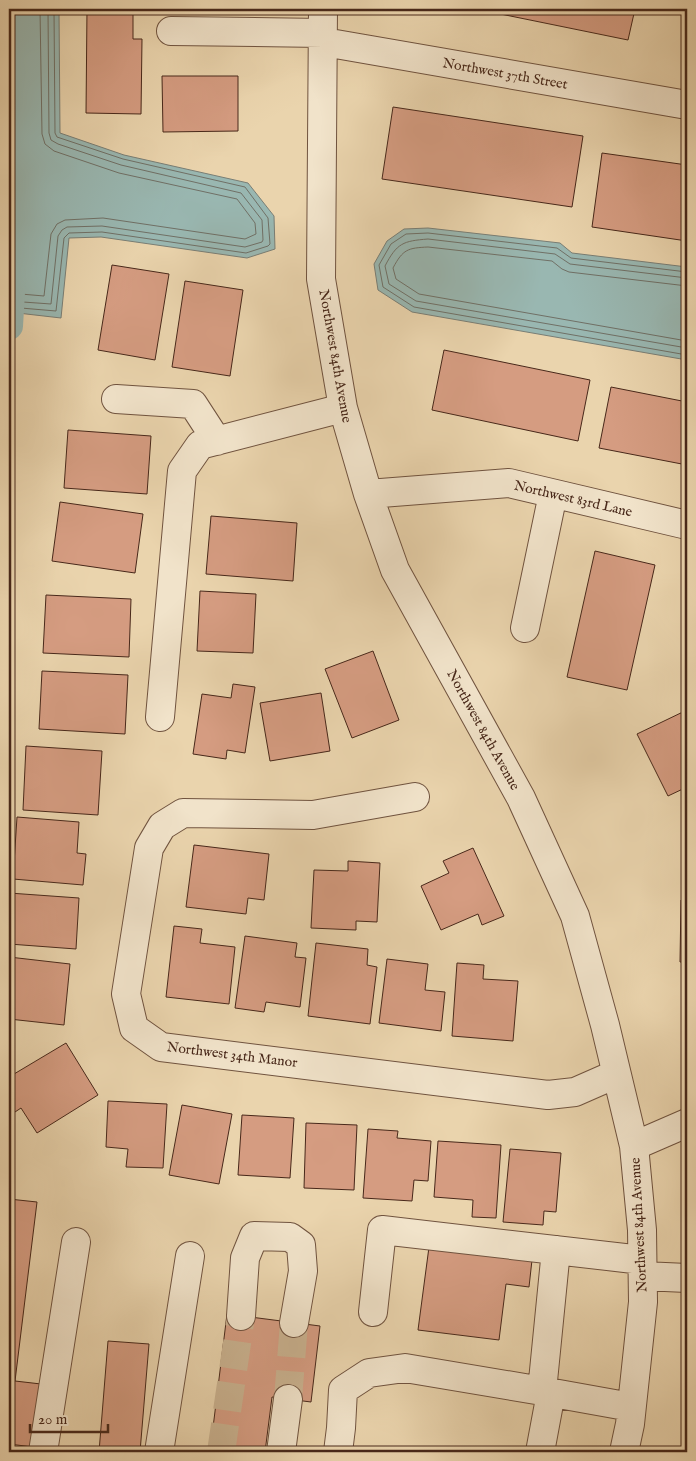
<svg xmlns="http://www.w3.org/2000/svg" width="696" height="1461" font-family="'IM FELL English',serif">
<rect width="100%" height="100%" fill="#ead4ad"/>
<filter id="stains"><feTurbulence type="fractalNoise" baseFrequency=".004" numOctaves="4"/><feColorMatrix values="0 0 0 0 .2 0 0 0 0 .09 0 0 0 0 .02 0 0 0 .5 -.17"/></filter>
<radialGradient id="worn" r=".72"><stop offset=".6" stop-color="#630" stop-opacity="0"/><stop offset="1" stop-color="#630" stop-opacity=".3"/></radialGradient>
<!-- water -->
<path fill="#99b7b1" stroke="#797e75" d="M9 9H59L60 133 124 155 248 183 274 216 275 249 247 258 101 237 69 238 61 318 9 312Z
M428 228 560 243 572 253 687 267V360L412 312 378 290 374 264 387 241 404 229Z"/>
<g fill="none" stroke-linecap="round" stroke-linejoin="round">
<!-- shore -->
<path stroke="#707066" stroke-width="1" d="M687 272 571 258 557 248 428 233 406 234 391 244 379 265 383 287 414 307 687 355
M687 278 570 264 555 254 428 239C403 241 397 243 385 266L389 284 416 301 687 348
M687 286 569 272 562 269 552 261 428 247C408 248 403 249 393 268L396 279 419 294 687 341
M9 293 44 296 51 234 57 224 65 220 103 218 245 239 256 234 255 223 237 199 119 173 54 151 45 144 42 134 40 9
M9 301 51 304 58 236 62 230 67 227 102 226 245 247 262 242 263 240 262 220 241 193 121 165 58 144 51 140 49 133 48 9
M9 307 56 311 64 238 69 233 102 232 246 253 268 246 270 244 268 218 245 187 123 159 57 137 55 133 54 9"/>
<!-- canal -->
<path stroke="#99b7b1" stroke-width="28" d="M9 326 12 275"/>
</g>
<!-- building -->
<path fill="#d59c81" stroke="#48281a" d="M87 9H133V39H142L141 114 86 113Z
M476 9H635L628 40Z
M162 76H238V131L163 132Z
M393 107 583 136 572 207 382 179Z
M602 153 687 165V241L592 227Z
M112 265 169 274 155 360 98 350Z
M185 281 243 290 230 376 172 367Z
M444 350 590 380 578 441 432 410Z
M611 387 687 402V465L599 448Z
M68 430 151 436 147 494 64 488Z
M60 502 143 514 135 573 52 561Z
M211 516 297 523 293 581 206 574Z
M595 551 655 565 627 690 567 677Z
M200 591 256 594 253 653 197 651Z
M46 595 131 599 129 657 43 653Z
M373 651 399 720 352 738 325 669Z
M42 671 128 675 125 734 39 729Z
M233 684 255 687 245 753 227 750 226 759 193 754 202 694 231 698Z
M321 693 330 751 270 761 260 703Z
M687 710V787L668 796 637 734Z
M26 746 102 751 98 815 23 810Z
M17 817 79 822 77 853 86 854 83 885 13 879Z
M194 845 269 854 264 900 248 898 246 914 186 907Z
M473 848 504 916 482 925 478 914 441 930 421 886 449 873 443 861Z
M348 861 380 863 377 922 356 921V930L311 928 314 870 348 871Z
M9 893 79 898 76 949 9 944Z
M681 900H687V962H680Z
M174 926 202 929 200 943 235 947 229 1004 166 997Z
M245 936 297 943 295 957 306 958 300 1007 266 1002 264 1012 235 1008Z
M316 943 368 949 367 965 377 967 370 1024 308 1016Z
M9 957 70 964 64 1025 9 1019Z
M387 959 428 964 425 990 445 992 441 1031 379 1023Z
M457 963 484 965 483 979 518 981 513 1041 452 1036Z
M66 1043 98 1095 37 1133 21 1108 9 1116V1077Z
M108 1101 167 1104 163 1168 126 1167 128 1149 106 1147Z
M182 1105 232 1114 219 1184 169 1175Z
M242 1115 294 1118 290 1178 238 1175Z
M306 1123 357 1125 354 1190 304 1188Z
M368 1129 398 1131 397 1138 431 1141 428 1181 414 1180 412 1201 363 1198Z
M438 1141 501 1145 496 1218 472 1217 473 1200 434 1197Z
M510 1149 561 1153 556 1212 544 1211 543 1225 503 1222Z
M9 1199 37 1202 15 1381 41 1384 33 1447 9 1444Z
M429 1247 532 1260 529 1287 506 1284 499 1340 418 1330Z
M227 1314 320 1326 311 1402 272 1397 265 1452H210Z
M108 1341 149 1344 140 1452H99Z"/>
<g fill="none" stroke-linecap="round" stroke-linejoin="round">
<!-- minor-tunnel -->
<path stroke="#cab290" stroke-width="28" stroke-dasharray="28 14" stroke-linecap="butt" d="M288 1399 294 1323
M221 1452 241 1316"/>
<!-- minor casing -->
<g stroke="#70533f" stroke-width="30">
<path id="minor" d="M323 9 321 279 343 408 368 494 395 570 521 798 575 916 605 1025 634 1146 642 1230 643 1302 630 1424 624 1452
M171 31 323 33
M324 42 687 105
M116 399 193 404 217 441
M368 494 509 483 687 525
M525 628 553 494
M160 717 182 471 200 445 343 408
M415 797 313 815 183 813 162 826 149 848 126 994 134 1028 161 1047 548 1095 575 1092 616 1074
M634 1146 687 1123
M556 1250 542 1391 631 1407
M643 1276 687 1278
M373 1312 382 1230 642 1260
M241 1316 245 1258 254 1236 290 1237 301 1245 303 1271 294 1323
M43 1452 76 1242
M159 1452 190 1256
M281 1452 288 1399
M338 1452 341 1428 343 1390 369 1373 405 1368 542 1391
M540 1452 551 1393"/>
</g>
<!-- minor -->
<use href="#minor" stroke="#f1e3ca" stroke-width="28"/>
</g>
<g text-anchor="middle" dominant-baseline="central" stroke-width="4.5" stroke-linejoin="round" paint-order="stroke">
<!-- street labels -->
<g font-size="14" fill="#48281a" stroke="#f1e3ca">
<text transform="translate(505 74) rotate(10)">Northwest 37th Street</text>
<text transform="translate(335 356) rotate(80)">Northwest 84th Avenue</text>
<text transform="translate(573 499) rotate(13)">Northwest 83rd Lane</text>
<text transform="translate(483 730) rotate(61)">Northwest 84th Avenue</text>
<text transform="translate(232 1055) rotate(7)">Northwest 34th Manor</text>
<text transform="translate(639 1225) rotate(-93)">Northwest 84th Avenue</text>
</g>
</g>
<!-- margin -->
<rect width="696" height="1461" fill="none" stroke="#ead4ad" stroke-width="30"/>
<rect x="10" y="10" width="676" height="1441" fill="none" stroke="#48281a" stroke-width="2.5"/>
<rect x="15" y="15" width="666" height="1431" fill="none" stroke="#48281a"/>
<!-- scale -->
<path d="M30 1424v8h78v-8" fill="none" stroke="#48281a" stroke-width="2.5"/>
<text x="38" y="1424" font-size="15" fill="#48281a" stroke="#f1e3ca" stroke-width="4" paint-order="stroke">20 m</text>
<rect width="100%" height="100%" filter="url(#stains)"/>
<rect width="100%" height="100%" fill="url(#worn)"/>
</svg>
